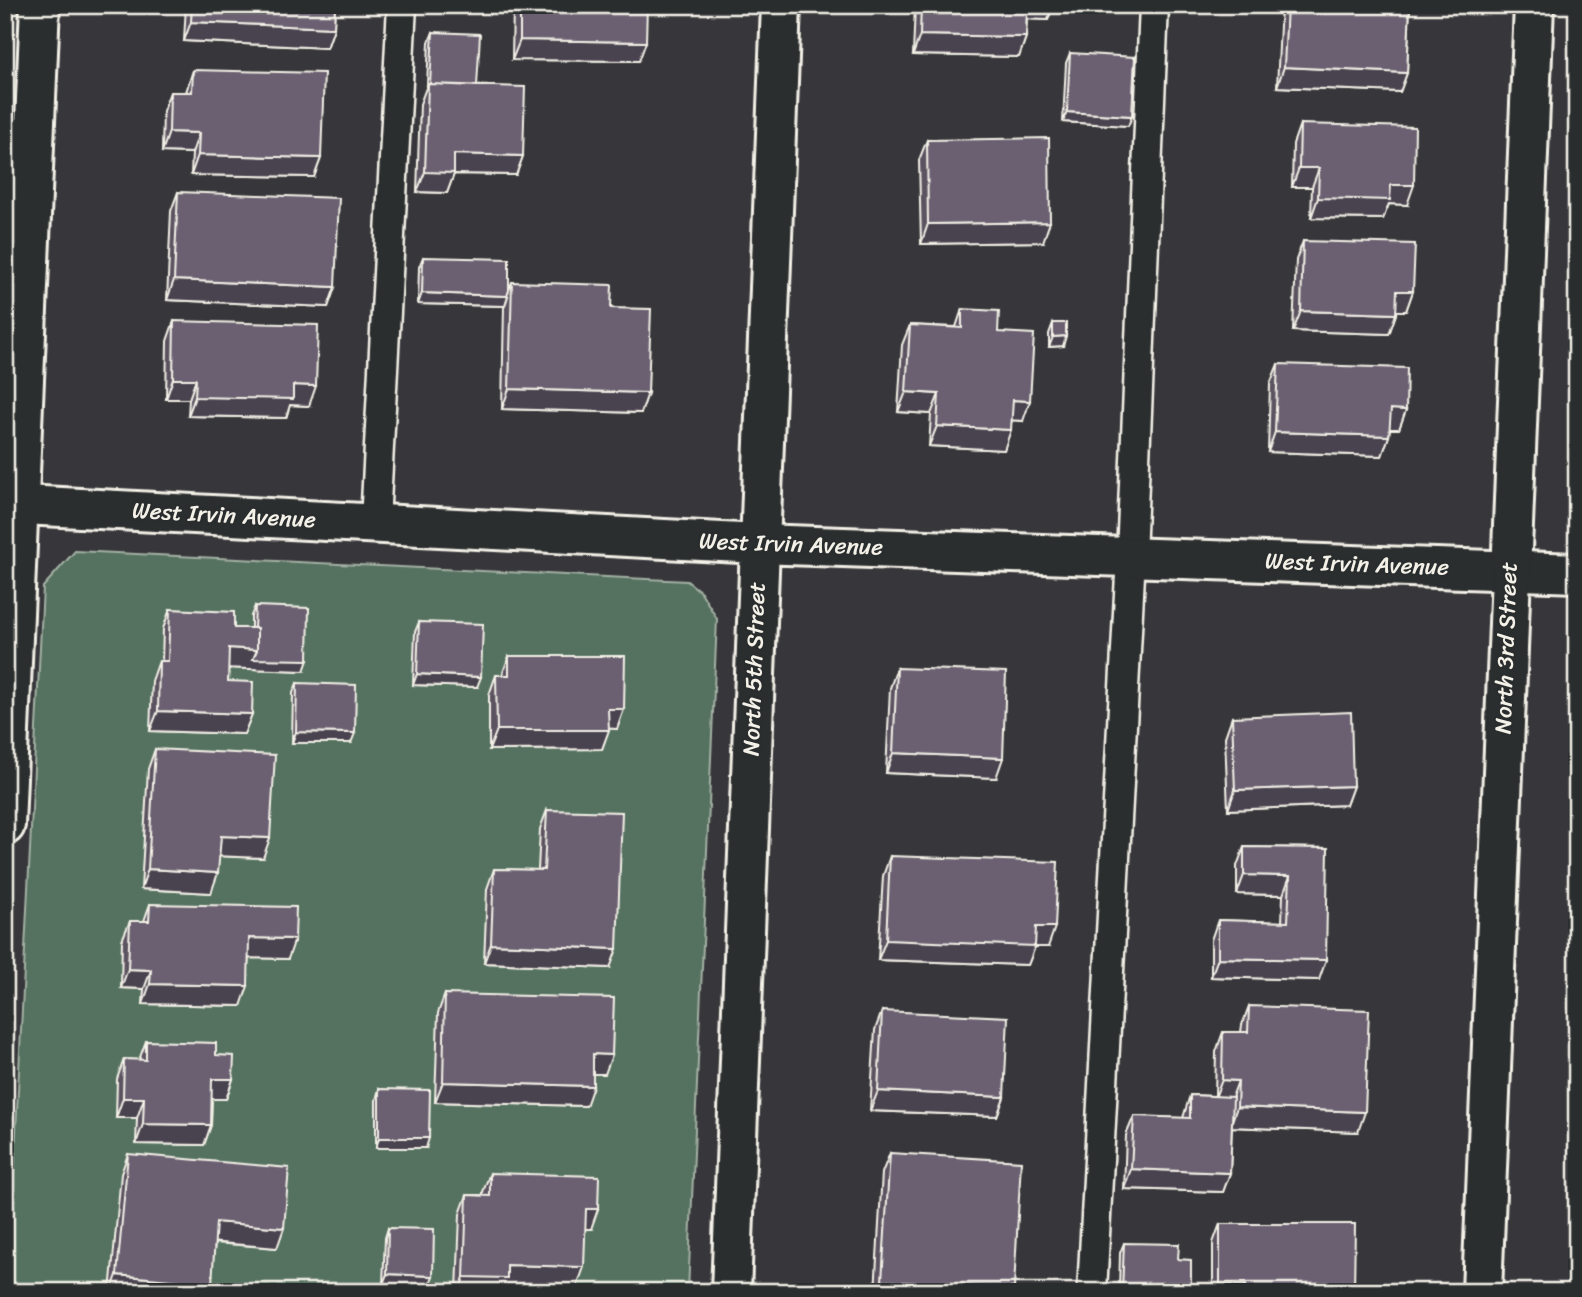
<svg xmlns="http://www.w3.org/2000/svg" width="1582" height="1297" font-family="Sriracha,sans-serif">
<rect width="100%" height="100%" fill="#37373b"/>
<filter id="ink" filterUnits="userSpaceOnUse"><feTurbulence type="fractalNoise" baseFrequency=".0143" numOctaves="2"/><feDisplacementMap in="SourceGraphic" scale="14" xChannelSelector="R" yChannelSelector="G"/><feConvolveMatrix kernelMatrix="1 2 1 2 8 2 1 2 1" color-interpolation-filters="sRGB"/></filter>
<g filter="url(#ink)">
<!-- green -->
<path fill="#557160" stroke="#a4b1a4" stroke-width="2" d="M75 551 687 581 701 592 717 619 688 1292H8L43 587Z"/>
<g fill="none" stroke-linecap="round" stroke-linejoin="round">
<!-- service casing -->
<g stroke="#f4f1e8" stroke-width="33">
<path id="service" d="M375 523 402 5
M1092 1292 1131 556 1154 5"/>
</g>
<!-- minor casing -->
<g stroke="#f4f1e8" stroke-width="44">
<path id="minor" d="M5 504 759 544 1577 573
M5 825 40 5
M731 1292 781 5"/>
</g>
<!-- primary casing -->
<g stroke="#f4f1e8" stroke-width="44">
<path id="primary" d="M1482 1292 1534 5"/>
</g>
<!-- service -->
<use href="#service" stroke="#2a2d2e" stroke-width="28"/>
<!-- minor -->
<use href="#minor" stroke="#2a2d2e" stroke-width="38"/>
<!-- primary -->
<use href="#primary" stroke="#2a2d2e" stroke-width="38"/>
</g>
<!-- wall -->
<path fill="#5b5361" stroke="#f4f1e8" stroke-width="2" d="M186 5H335L334 28 327 48 184 41Z
M513 5H647L639 61 512 60Z
M915 5H1053L1048 20 1027 19 1026 37 1019 57 913 55Z
M1281 5H1410L1407 73 1400 92 1277 87Z
M433 32 477 86 523 156 516 175 454 174 447 193 417 192 420 104 427 85 429 42Z
M1070 53 1132 116 1128 126 1063 122 1066 63Z
M193 70 321 158 314 177 191 175 192 153 162 152 163 111 170 92H186Z
M1300 124 1407 205 1389 204 1383 219 1311 218 1312 187H1292L1293 144Z
M927 140 1043 242 921 244 919 160Z
M178 192 335 287 328 307 167 300 171 211Z
M1303 241 1413 291 1406 311H1396V314L1389 334 1293 331 1296 260Z
M423 257 509 290 512 282 611 308 648 393 641 413 502 409 504 306 418 304 419 267Z
M962 309 998 332 1023 421 1012 420 1004 450 929 446 931 414 898 412 902 345 910 325 956 327Z
M174 321 309 406 290 405 286 418 188 416 189 399H166L167 341Z
M1053 323 1063 346 1049 347V334Z
M1278 364 1406 410 1399 429H1390L1389 436 1382 456 1268 452 1270 384Z
M255 606 304 671 229 668 228 681 252 714 244 734 150 731 152 681 159 661H162L163 629 170 609 234 628H251V616Z
M419 622 477 687 413 685 415 632Z
M509 656 624 709 617 729 609 728 602 749 489 750V695L496 675H502Z
M897 668 996 778 886 773 890 688Z
M297 683 351 743H292L293 693Z
M1232 717 1353 786 1346 805 1228 810 1225 737Z
M155 749 263 858 219 856 211 893 141 889 148 769Z
M547 810 610 968 484 963 487 889 494 869 538 870 540 829Z
M1244 847 1328 848 1319 980 1211 977V940L1218 920 1282 922 1283 895 1237 894V866Z
M890 856 1048 947H1035L1028 965 878 960 883 876Z
M150 904 288 959 249 958 241 1006 143 1004 144 989 121 988 122 940 130 921H144Z
M445 994 605 1074H593L586 1106 435 1102 438 1013Z
M1249 1006 1358 1132 1232 1127 1230 1173 1223 1192 1124 1189 1126 1135 1134 1116 1183 1118 1190 1095 1215 1096 1216 1052 1223 1032H1241L1242 1025Z
M882 1011 1004 1097 997 1116 870 1111 875 1030Z
M146 1041 216 1055 233 1079 226 1099H212L211 1125 204 1145 136 1144 137 1118H116L117 1079 124 1059 139 1060Z
M379 1089 426 1148H376V1100Z
M890 1153 1012 1292H875L882 1173Z
M128 1154 277 1248 215 1243 209 1292H110L121 1174Z
M490 1173 591 1229H585L577 1287 504 1285 502 1292H457L460 1214 467 1195H483V1192Z
M1220 1224 1354 1292H1213V1243Z
M388 1228 429 1286 383 1284 385 1238Z
M1124 1243 1178 1259 1191 1292H1119L1120 1253Z"/>
<!-- shaded-wall -->
<path fill="#4a434f" stroke="#f4f1e8" stroke-width="2" d="M1025 5H1053L1048 20 1020 19Z
M191 22 334 28 327 48 184 41Z
M920 35 1026 37 1019 57 913 55Z
M520 40 646 42 639 61 512 60Z
M1284 67 1407 73 1400 92 1277 87Z
M1067 112 1132 116 1128 126 1063 122Z
M169 132 199 133 192 153 162 152Z
M454 154 523 156 516 175 454 174 447 193 417 192 425 172Z
M198 155 321 158 314 177 191 175Z
M1299 168H1319L1312 187H1292Z
M1391 185H1414L1407 205 1389 204 1383 219 1311 218 1318 198Z
M1050 222 1043 242 921 244 928 224Z
M174 280 335 287 328 307 167 300Z
M1397 291H1413L1406 311H1390Z
M422 293 508 296 505 306 418 304Z
M1301 311 1396 314 1389 334 1293 331Z
M1066 336 1063 346 1049 347 1053 337Z
M173 379H196L189 399H166Z
M293 385 316 386 309 406 290 405 286 418 188 416 195 397Z
M509 389 648 393 641 413 502 409Z
M906 392 939 394 931 414 898 412Z
M1013 400 1030 401 1023 421 1006 420Z
M1391 409 1406 410 1399 429H1383Z
M937 426 1011 430 1004 450 929 446Z
M1275 432 1389 436 1382 456 1268 452Z
M229 648 257 650 308 660 304 671 222 668Z
M417 674 481 677 477 687 413 685Z
M608 709H624L617 729 601 728Z
M158 711 252 714 244 734 150 731Z
M497 730H609L602 749 489 750Z
M296 732 355 733 351 743H292Z
M893 753 1003 758 996 778 886 773Z
M1353 786 1346 805 1228 810 1235 790Z
M221 836 270 838 263 858 213 856Z
M148 869 218 873 211 893 141 889Z
M1244 875 1290 876 1283 895 1237 894Z
M1036 927H1055L1048 947H1035L1028 965 878 960 886 940Z
M249 938 295 939 288 959 242 958Z
M491 944 617 949 610 968 484 963Z
M1218 958 1326 960 1319 980 1211 977Z
M128 969 151 970 144 989 121 988Z
M150 984 248 986 241 1006 143 1004Z
M593 1054 612 1055 605 1074H586Z
M212 1079H233L226 1099H205Z
M1222 1080 1238 1081 1231 1100H1214Z
M443 1082 593 1086 586 1106 435 1102Z
M878 1091 1004 1097 997 1116 870 1111Z
M123 1098H144L137 1118H116Z
M1237 1107 1365 1112 1358 1132 1230 1127Z
M143 1124 211 1125 204 1145 136 1144Z
M379 1138H429L426 1148H376Z
M1131 1169 1230 1173 1223 1192 1124 1189Z
M586 1209H598L591 1229H578Z
M216 1222 284 1228 277 1248 209 1242Z
M507 1265 584 1267 577 1287 504 1285 502 1292H459L464 1277Z
M387 1274 433 1276 429 1286 383 1284Z
M117 1275 212 1284 209 1292H111Z
M882 1281 1014 1288 1012 1292H878Z
M1220 1285H1246L1244 1292H1217Z"/>
<!-- building -->
<path fill="#6a6071" stroke="#f4f1e8" stroke-width="2" d="M192 5H335L334 28 191 22Z
M520 5H647L646 42 520 40Z
M921 5H1027L1026 37 920 35Z
M1287 5H1410L1407 73 1284 67Z
M433 32 480 34 477 86 430 84Z
M1070 53 1135 57 1132 116 1067 112Z
M193 70 324 73 321 158 198 155 199 133 169 132 170 92H192Z
M428 84 525 87 523 156 454 154V173L425 172Z
M1300 124 1415 127 1414 185H1391L1390 200 1318 198 1319 168H1299Z
M1049 138 1050 222 928 224 927 140Z
M178 192 339 198 335 287 174 280Z
M1303 241 1415 244 1413 291H1397L1396 314 1301 311Z
M423 257 509 259V290L507 296 422 293Z
M512 282 612 285 611 308 651 309 648 393 509 389Z
M962 309 999 311 998 332 1034 334 1030 401 1013 400 1011 430 937 426 939 394 906 392 910 325 962 328Z
M174 321 318 325 316 386 293 385V399L195 397 196 379H173Z
M1053 323H1066V336L1053 337Z
M1278 364 1407 368 1406 410 1391 409 1389 436 1275 432Z
M255 606 309 608 308 660 253 659 257 650V628H254Z
M170 609 234 612V628H257V650L229 648 228 681 253 682 252 714 158 711 159 661H168Z
M419 622 483 624 481 677 417 674Z
M509 656H625L624 709H608L609 730H497L496 675H509Z
M897 668 1006 672 1003 758 893 753Z
M297 683 356 685 355 733 296 732Z
M1351 712 1353 786 1235 790 1232 717Z
M155 749 275 755 270 838 221 836 218 873 148 869Z
M547 810 622 812 617 949 491 944 494 869 544 870Z
M1244 847 1328 848 1326 960 1218 958V920L1288 922 1290 876 1244 875Z
M890 856 1058 862 1055 927H1036L1035 946 886 940Z
M150 904 296 907 295 939 249 938 248 986 150 984 151 970 128 969 130 921H149Z
M445 994 614 998 612 1055 593 1054V1086L443 1082Z
M1249 1006 1369 1010 1365 1112 1237 1107 1238 1081 1222 1080 1223 1032H1248Z
M882 1011 1008 1017 1004 1097 878 1091Z
M146 1041 216 1043V1055L234 1056 233 1079H212L211 1125 143 1124 144 1098H123L124 1059 146 1060Z
M379 1089 430 1090 429 1138H379Z
M1190 1095 1233 1097 1230 1173 1131 1169 1134 1116 1190 1118Z
M890 1153 1021 1161 1014 1288 882 1281Z
M128 1154 289 1168 284 1228 216 1222 212 1284 117 1275Z
M490 1173 599 1176 598 1209H586L584 1267 507 1265V1278L464 1277 467 1195 490 1196Z
M1220 1224H1355L1354 1292H1246V1285H1220Z
M388 1228 434 1229 433 1276 387 1274Z
M1124 1243 1179 1244 1178 1259 1191 1260V1292H1122Z"/>
</g>
<g text-anchor="middle" dominant-baseline="central" stroke-width="5" stroke-linejoin="round" paint-order="stroke">
<!-- street labels -->
<g font-size="23" fill="#f4f1e8" stroke="#2a2d2e">
<text transform="translate(224 515) rotate(3)">West Irvin Avenue</text>
<text transform="translate(791 544) rotate(2)">West Irvin Avenue</text>
<text transform="translate(1357 564) rotate(2)">West Irvin Avenue</text>
<text transform="translate(1506 648) rotate(-88)">North 3rd Street</text>
<text transform="translate(754 669) rotate(-88)">North 5th Street</text>
</g>
</g>
<!-- margin -->
<rect width="1582" height="1297" fill="none" stroke="#2a2d2e" stroke-width="28"/>
<rect x="14" y="14" width="1554" height="1269" fill="none" stroke="#f4f1e8" stroke-width="2.5" filter="url(#ink)"/>
</svg>
